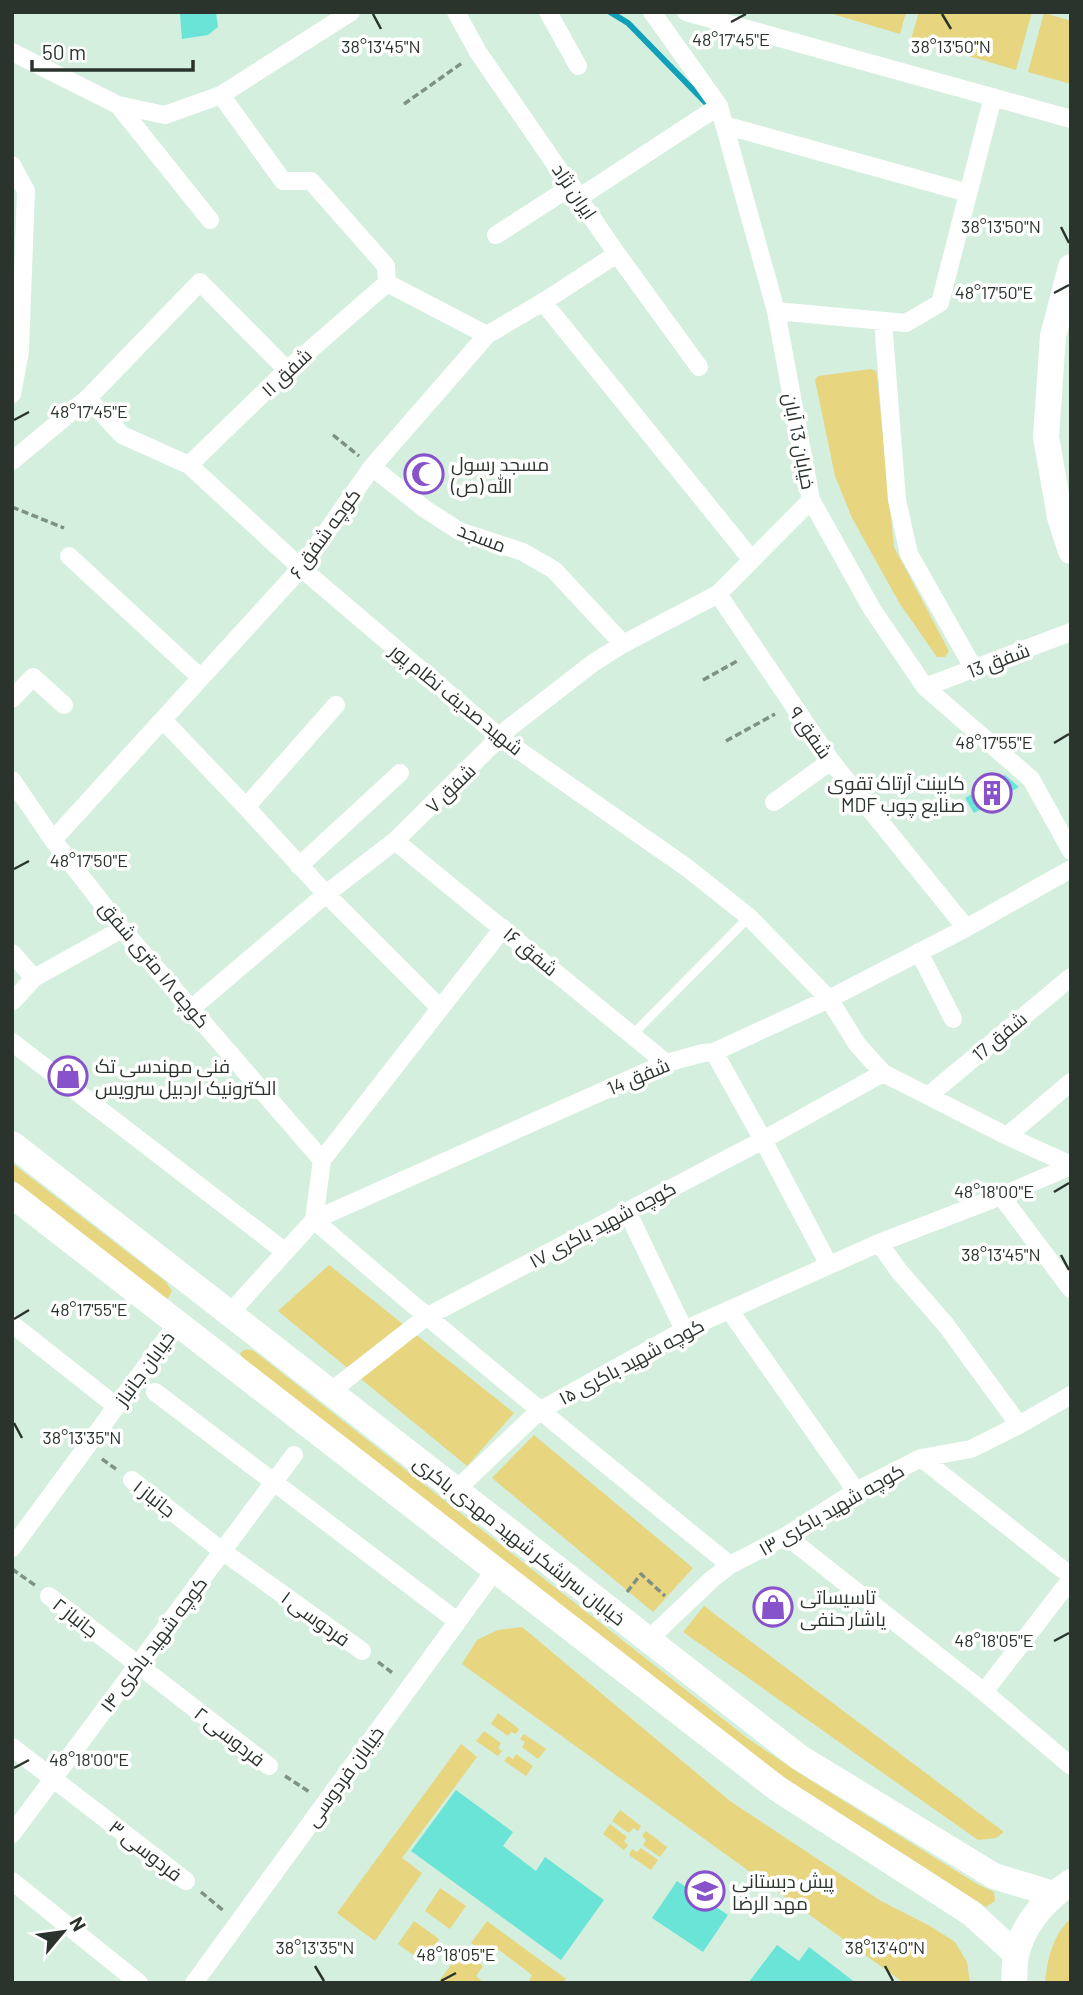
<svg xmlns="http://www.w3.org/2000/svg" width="1083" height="1995" font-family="Barlow,Cairo,sans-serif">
<rect width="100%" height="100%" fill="#d4efdd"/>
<!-- green -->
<path fill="#e7d57f" d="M826 12H906L900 34Z
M919 12H1032L1016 70 911 39Z
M1044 13 1071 21V84L1028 72Z
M871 369 876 371 877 376 894 547 949 651 945 657H937L900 604 852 518 835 476 815 380 818 376Z
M12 1163 166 1282 172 1291 167 1300 12 1179Z
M329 1265 514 1413 467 1466 278 1311Z
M246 1349 254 1351 747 1738 799 1773 977 1884 994 1892 995 1901 986 1907 794 1784 741 1748 243 1359 240 1353Z
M534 1435 693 1568 653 1612 492 1478Z
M704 1606 1004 1832 996 1838 978 1840 683 1632Z
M522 1627 730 1801 881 1901 930 1926 955 1942 967 1962 970 1983H904L462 1664 477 1640 498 1630Z
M498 1713 519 1729 516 1734 511 1732 508 1736 491 1724Z
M484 1731 501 1743 498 1748 502 1751 498 1756 476 1741Z
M524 1734 546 1749 538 1759 522 1747 525 1742 520 1739Z
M461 1744 477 1757 402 1858 422 1873 375 1941 337 1913Z
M516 1754 533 1766 526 1776 504 1761 508 1756 513 1759Z
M620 1810 641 1826 638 1831 633 1828 629 1833 612 1821Z
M610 1824 627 1837 624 1841 628 1845 624 1850 603 1834Z
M646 1831 667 1847 660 1857 643 1845 646 1840 642 1836Z
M641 1848 658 1860 651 1870 629 1855 632 1849 637 1852Z
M440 1888 466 1906 450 1929 425 1911Z
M1071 1918V1983H1045C1048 1957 1052 1937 1071 1918Z
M414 1921 439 1939 423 1962 398 1944Z
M487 1921 566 1979 563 1983H528L532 1975 499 1950 492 1959 471 1943Z
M462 1950 483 1966 476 1976 484 1983 439 1981Z"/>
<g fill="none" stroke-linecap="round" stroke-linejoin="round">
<!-- stream -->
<path stroke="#11a0b9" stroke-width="6" d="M610 12 628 23 708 105"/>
</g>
<!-- building -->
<path fill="#6ae4d6" d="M190 12H216L218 27 208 35 182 39 180 14Z
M1005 775 1019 787 974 813 965 798Z
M456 1790 513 1832 503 1846 536 1871 545 1857 604 1900 561 1960 411 1851Z
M677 1881 728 1915 703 1952 652 1918Z
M777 1945 799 1961 809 1947 856 1983H748Z"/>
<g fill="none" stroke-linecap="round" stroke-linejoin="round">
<!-- path -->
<path stroke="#7f9185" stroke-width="3.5" stroke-dasharray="7 3.5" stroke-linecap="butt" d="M404 104 462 63
M333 435 359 456
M12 507 64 528
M703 680 739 660
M726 741 775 714
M102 1459 116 1469
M12 1569 36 1586
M627 1592 641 1574 665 1596
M378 1662 394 1674
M285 1776 311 1793
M201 1892 225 1912"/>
<!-- service -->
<path stroke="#fff" stroke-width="9" d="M632 1035 749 917"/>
<!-- minor -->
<path stroke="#fff" stroke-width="18" d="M456 12 478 52 617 254 699 367
M548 12 578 66
M652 12 719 106 776 311 811 500 872 609 925 687 1031 779 1071 851
M686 12 1071 119
M12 52 118 105 165 115 221 95 351 12
M221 95 283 181H311L386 266 387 283 487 335
M118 105 210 220
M724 125 968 193
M12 165 26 191 20 351 12 394
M580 197 719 106
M496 235 572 186
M543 302 752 560
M776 311 906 323 940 303 993 97
M883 321 897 500 909 554 974 669
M88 398 122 435 189 465 301 568 501 738 686 867 749 917 829 999 857 1044 883 1073 1007 1136 1071 1165
M12 461 88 398 200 282 287 370
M189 465 287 370 387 283
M372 467 425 509 459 531 523 552 554 570 623 644
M69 556 201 678
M718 594 831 761 966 928
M925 687 1071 632
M12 699 33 677 64 705
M163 720 246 807 326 894 440 1008
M12 780 53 840 122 929 322 1160 314 1220C450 1338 590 1452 730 1565
M774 802 831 761
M246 807 336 705
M53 840 301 568 372 467 487 335 543 302 617 254
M395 841 666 1063
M299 866 400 773
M919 952 953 1019
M12 953 34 978
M12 1002 34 978 122 929
M192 1008 326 894 395 841 509 728 593 663 623 644 718 594 811 500
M12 1042 284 1251
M714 1052 763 1140 829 1265
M928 1096 1071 977
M1007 1136 1071 1082
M322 1160 503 928
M1001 1196 1071 1289
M627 1211 684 1330
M879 1243 899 1271 946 1325 1019 1425
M730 1311 856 1491
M230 1313 314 1220 666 1063 703 1053 714 1052 829 999 966 928 1071 869
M12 1324 116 1406
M155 1392 457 1621
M330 1392 426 1317 763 1140 883 1073
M921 1458 1071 1576
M132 1480 222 1551 362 1651
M456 1490 539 1411 684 1330 879 1243 1001 1196 1071 1166
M786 1536 984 1692 1071 1766
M12 1548 177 1324
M49 1596 269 1766
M648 1640 711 1580 730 1565 786 1536 856 1491 921 1458 971 1449 1019 1425 1071 1395
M984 1692 1071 1579
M12 1747 186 1881
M12 1834 294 1455
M12 1881 139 1983
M194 1983 495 1570"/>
<!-- secondary -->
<path stroke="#fff" stroke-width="26" d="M1071 267 1053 336 1046 437 1060 517 1071 551
M12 1144 799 1757 994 1876 1053 1894
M12 1195 778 1789 971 1913 1016 1954
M1014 1983C1015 1974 1014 1964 1016 1955 1023 1924 1045 1900 1071 1882"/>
</g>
<!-- ticks -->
<path fill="none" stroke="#2a342d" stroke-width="2.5" d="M373 14 381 29M942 14 951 29M731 22 746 14M1061 227 1069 243M1054 293 1069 285M14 420 29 412M1054 743 1069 734M14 869 29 861M1054 1192 1069 1183M1061 1255 1069 1270M14 1319 29 1310M14 1423 22 1438M1054 1641 1069 1633M14 1768 29 1760M315 1966 324 1981M885 1966 893 1981M441 1981 456 1973"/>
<!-- icons -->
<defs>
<g id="mosque-ring" transform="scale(2.0125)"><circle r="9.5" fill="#fff" stroke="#8852ca" stroke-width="1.5"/><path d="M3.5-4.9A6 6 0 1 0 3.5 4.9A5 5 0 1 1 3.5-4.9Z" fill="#8852ca"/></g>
<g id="building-ring" transform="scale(2.0125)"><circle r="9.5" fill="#fff" stroke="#8852ca" stroke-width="1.5"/><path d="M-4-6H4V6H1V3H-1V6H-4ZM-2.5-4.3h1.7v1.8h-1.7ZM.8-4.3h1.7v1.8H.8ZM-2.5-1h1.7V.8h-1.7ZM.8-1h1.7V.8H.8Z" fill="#8852ca"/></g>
<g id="shop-ring" transform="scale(2.0125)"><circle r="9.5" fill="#fff" stroke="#8852ca" stroke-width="1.5"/><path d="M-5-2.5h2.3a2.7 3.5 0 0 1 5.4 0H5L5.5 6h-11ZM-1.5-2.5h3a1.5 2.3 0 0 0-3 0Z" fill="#8852ca"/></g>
<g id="school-ring" transform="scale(2.0125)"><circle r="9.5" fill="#fff" stroke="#8852ca" stroke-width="1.5"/><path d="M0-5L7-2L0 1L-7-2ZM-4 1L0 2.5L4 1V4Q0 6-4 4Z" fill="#8852ca"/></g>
</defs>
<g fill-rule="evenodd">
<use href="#mosque-ring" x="424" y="474"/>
<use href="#building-ring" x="992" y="793"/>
<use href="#shop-ring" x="68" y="1076"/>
<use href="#shop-ring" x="773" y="1607"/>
<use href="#school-ring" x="705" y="1891"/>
</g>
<g text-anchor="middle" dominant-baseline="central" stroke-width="7" stroke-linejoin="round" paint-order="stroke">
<!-- street labels -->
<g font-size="19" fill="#2a342d" stroke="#fff">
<text transform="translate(575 191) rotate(56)">ایران نژاد</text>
<text transform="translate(286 372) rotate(-43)">شفق ۱۱</text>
<text transform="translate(800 441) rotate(79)">خیابان 13 آبان</text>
<text transform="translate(324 533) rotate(-54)">کوچه شفق ۶</text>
<text transform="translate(482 537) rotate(21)">مسجد</text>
<text transform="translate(998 660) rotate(-21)">شفق 13</text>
<text transform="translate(457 699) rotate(39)">شهید صدیف نظام پور</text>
<text transform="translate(811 732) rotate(55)">شفق ۹</text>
<text transform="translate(450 788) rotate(-44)">شفق ۷</text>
<text transform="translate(531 951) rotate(40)">شفق ۱۶</text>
<text transform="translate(155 964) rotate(50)">کوچه ۱۸ متری شفق</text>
<text transform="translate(999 1036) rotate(-40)">شفق 17</text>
<text transform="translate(638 1076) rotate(-23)">شفق 14</text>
<text transform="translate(602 1224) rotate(-28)">کوچه شهید باکری ۱۷</text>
<text transform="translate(631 1361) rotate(-28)">کوچه شهید باکری ۱۵</text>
<text transform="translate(144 1368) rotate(-54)">خیابان جانباز</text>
<text transform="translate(155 1498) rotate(38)">جانباز ۱</text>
<text transform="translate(831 1509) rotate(-30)">کوچه شهید باکری ۱۳</text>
<text transform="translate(520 1540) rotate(38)">خیابان سرلشکر شهید مهدی باکری</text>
<text transform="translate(76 1617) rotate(38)">جانباز ۲</text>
<text transform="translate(316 1618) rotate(36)">فردوسی ۱</text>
<text transform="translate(153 1644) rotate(-53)">کوچه شهید باکری ۱۴</text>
<text transform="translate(230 1736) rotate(38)">فردوسی ۲</text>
<text transform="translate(344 1776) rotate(-54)">خیابان فردوسی</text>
<text transform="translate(146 1850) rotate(38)">فردوسی ۳</text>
</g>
<!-- poi labels -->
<g font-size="19" fill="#2a342d" stroke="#fff" text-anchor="start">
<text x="451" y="463">مسجد رسول<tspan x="451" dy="22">الله (ص)</tspan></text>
<text x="965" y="782" text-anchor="end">کابینت آرتاک تقوی<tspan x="965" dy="22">MDF صنایع چوب</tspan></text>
<text x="95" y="1065">فنی مهندسی تک<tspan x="95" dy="22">الکترونیک اردبیل سرویس</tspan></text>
<text x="800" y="1596">تاسیساتی<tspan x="800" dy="22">یاشار حنفی</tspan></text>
<text x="732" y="1880">پیش دبستانی<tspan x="732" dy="22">مهد الرضا</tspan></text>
</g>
</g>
<g font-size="18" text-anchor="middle" fill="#2a342d" stroke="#fff" stroke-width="7" stroke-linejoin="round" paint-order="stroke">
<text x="731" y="46">48°17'45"E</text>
<text x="381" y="53">38°13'45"N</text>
<text x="951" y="53">38°13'50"N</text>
<text x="1001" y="233">38°13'50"N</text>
<text x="994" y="299">48°17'50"E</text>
<text x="89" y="418">48°17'45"E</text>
<text x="994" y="749">48°17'55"E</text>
<text x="89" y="867">48°17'50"E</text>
<text x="994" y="1198">48°18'00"E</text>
<text x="1001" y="1261">38°13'45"N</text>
<text x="89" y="1316">48°17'55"E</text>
<text x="82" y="1444">38°13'35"N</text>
<text x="994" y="1647">48°18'05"E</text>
<text x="89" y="1766">48°18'00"E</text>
<text x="315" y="1954">38°13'35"N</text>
<text x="885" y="1954">38°13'40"N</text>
<text x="456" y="1961">48°18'05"E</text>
</g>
<!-- border -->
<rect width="1083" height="1995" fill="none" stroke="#2a342d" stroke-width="28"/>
<!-- north arrow -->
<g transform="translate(63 1932) rotate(61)" stroke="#ffffff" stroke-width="5" paint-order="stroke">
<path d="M0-5L12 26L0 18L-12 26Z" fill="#2a342d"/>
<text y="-10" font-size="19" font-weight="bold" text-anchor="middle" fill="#2a342d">N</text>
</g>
<!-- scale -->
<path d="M32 60v10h161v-10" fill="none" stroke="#2a342d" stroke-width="3.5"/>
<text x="42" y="60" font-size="21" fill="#2a342d" stroke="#ffffff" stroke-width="5" paint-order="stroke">50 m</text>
</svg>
